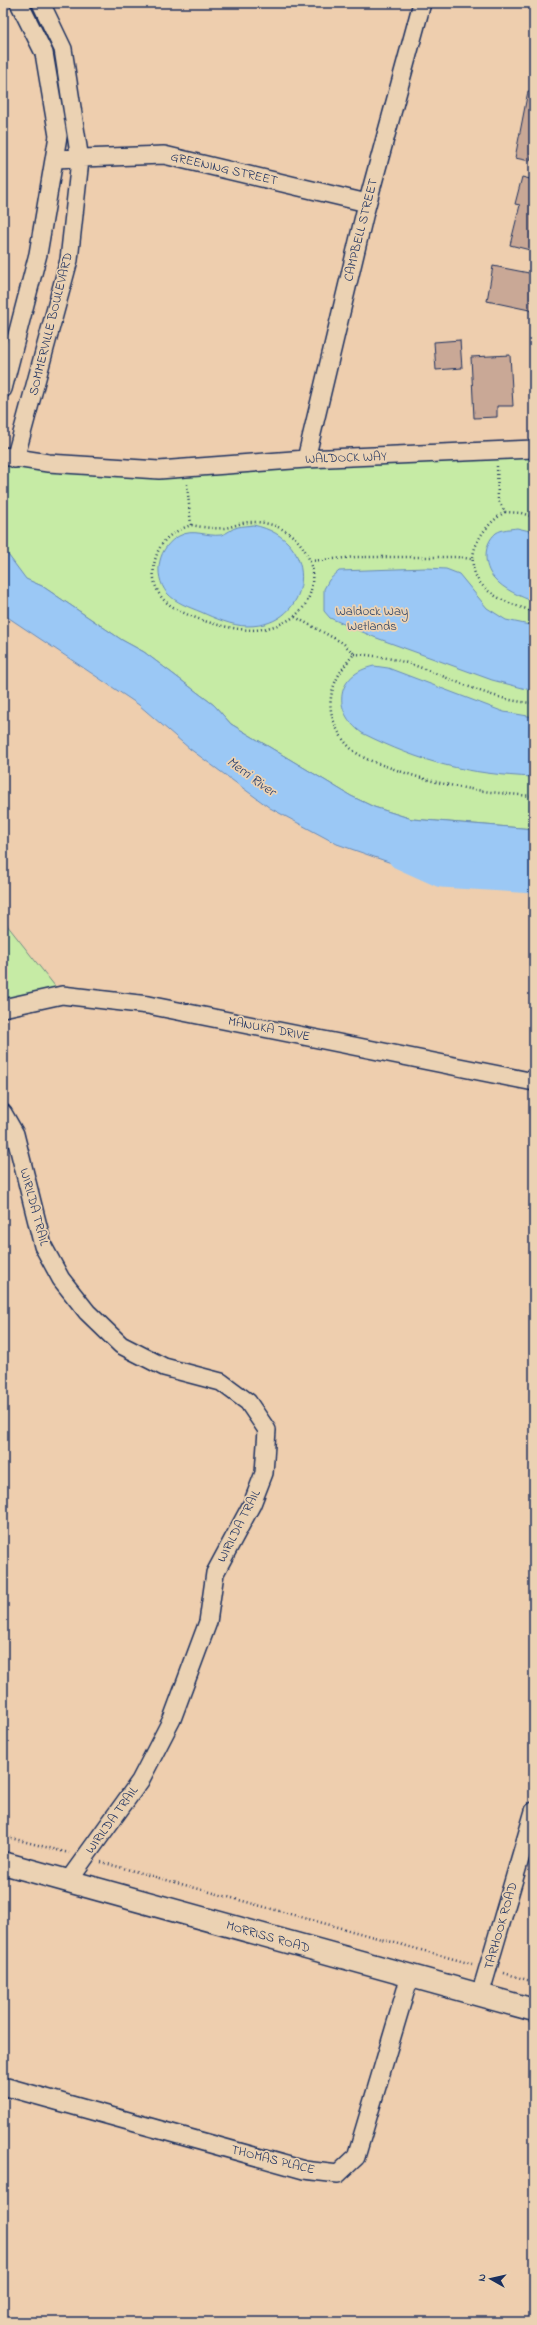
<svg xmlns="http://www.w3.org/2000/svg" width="537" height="2325" font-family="'Indie Flower',sans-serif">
<rect width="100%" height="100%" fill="#eeceae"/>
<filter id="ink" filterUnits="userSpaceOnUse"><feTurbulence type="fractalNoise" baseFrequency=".025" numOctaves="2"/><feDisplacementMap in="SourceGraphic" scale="8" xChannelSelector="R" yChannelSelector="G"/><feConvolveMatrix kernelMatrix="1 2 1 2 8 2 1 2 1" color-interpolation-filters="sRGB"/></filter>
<g filter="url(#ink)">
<!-- green -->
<path fill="#c6eba5" stroke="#708d82" d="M534 449V829L412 819 374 807 351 796 231 724 214 705 144 652 122 640 42 586 25 579 3 548V456L159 470Z
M3 920 62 995 3 1008Z"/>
<!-- water -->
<path fill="#9bc8f5" stroke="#688bb9" d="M253 525C324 539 313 627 247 626 233 626 214 618 201 612 189 607 176 603 167 593 152 574 159 546 179 536 194 528 206 537 221 535 227 534 232 528 238 527 242 526 248 526 253 525Z
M517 528 534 532V602C520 596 504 590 494 578 483 566 483 544 496 533 502 529 511 529 517 528Z
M3 548 26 579 42 586 122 640 144 652 214 705 231 724 351 796 374 807 412 819 534 829V882L489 879 400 866 337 844 270 808 190 749 139 705 3 614Z
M426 568 446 569 459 574 487 608 506 620 534 626V691L492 680 374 637 330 618 324 611V589L329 580 339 571Z
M374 666 388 668 504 712 534 717V777C467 774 422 763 362 733 331 711 336 674 374 666Z"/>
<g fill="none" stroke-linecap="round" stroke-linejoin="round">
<!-- river -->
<path stroke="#9bc8f5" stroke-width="29" d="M402 855 442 873 534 879"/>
</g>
<!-- building -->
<path fill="#c9a896" stroke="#1b2f5e" d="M528 91 534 92V142L530 161 515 158Z
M522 177 534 180V251L510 245 520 205 515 204Z
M493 266 534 274V311L487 301Z
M460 340 462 368 436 370 434 342Z
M510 355 513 406H497V417L474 418 471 357Z"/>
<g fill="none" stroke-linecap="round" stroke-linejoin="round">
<!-- street casing -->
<g stroke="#1b2f5e" stroke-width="20">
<path id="street" d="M54 159 164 155 367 203
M3 389 38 254 58 136 44 53 19 3
M3 456 48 463 159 470 306 459 534 449
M15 459 69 260 80 160 63 49 41 3
M306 459 365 212 422 3
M3 1008 62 995 148 1005 534 1082
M3 1113 15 1134 43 1246 61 1279 87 1312 121 1345 164 1367 221 1382 248 1402 267 1430 264 1473 252 1504 215 1573 208 1622 172 1719 140 1781 68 1881
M480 1995 534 1811
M3 2086 304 2170 338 2174 356 2157 410 1976"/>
</g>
<!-- secondary casing -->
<g stroke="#1b2f5e" stroke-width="25">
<path id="secondary" d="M3 1863 534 2010"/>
</g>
<!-- path -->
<path stroke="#1b2f5e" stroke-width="2.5" stroke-dasharray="1 3" stroke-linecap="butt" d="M497 466 498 499 505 512 521 513 534 517
M187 484 191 525C183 528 174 532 167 538 152 553 148 582 163 599 179 617 239 634 262 629 284 625 303 616 310 594 321 555 291 521 251 522 241 522 233 527 224 528 213 529 202 527 191 525
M505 512C479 528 458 564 486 589 498 600 518 607 534 611
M310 561 356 557H456L472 559
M295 617 343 643 354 654C340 670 328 689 331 711 334 727 344 745 358 754 368 761 383 765 394 769 440 786 486 793 534 796
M354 654C370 655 385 657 400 661 445 673 487 701 534 703
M3 1836 69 1853
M101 1862 472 1964
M504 1973 534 1982"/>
<!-- street -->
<use href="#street" stroke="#ebd2b3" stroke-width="17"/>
<!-- secondary -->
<use href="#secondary" stroke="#ebd2b3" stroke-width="22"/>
</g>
</g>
<g text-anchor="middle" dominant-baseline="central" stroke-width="3.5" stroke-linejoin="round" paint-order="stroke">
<!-- street labels -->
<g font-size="13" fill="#1b2f5e" stroke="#ebd2b3">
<text transform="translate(224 169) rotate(13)">GREENING STREET</text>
<text transform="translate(361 230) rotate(-76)">CAMPBELL STREET</text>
<text transform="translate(51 324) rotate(-76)">SOMMERVILLE BOULEVARD</text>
<text transform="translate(346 458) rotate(-2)">WALDOCK WAY</text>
<text transform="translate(269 1029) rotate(11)">MANUKA DRIVE</text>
<text transform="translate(34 1207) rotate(75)">WIRILDA TRAIL</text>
<text transform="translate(239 1526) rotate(-63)">WIRILDA TRAIL</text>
<text transform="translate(112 1820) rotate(-54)">WIRILDA TRAIL</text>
<text transform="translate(501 1926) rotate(-74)">TARHOOK ROAD</text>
<text transform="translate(268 1937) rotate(16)">MORRISS ROAD</text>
<text transform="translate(273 2160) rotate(14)">THOMAS PLACE</text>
</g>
<!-- park labels -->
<g font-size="13" fill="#2c4265" stroke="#ebd2b3">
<text x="372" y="611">Waldock Way<tspan x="372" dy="15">Wetlands</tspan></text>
</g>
<!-- water labels -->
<g font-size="14" font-style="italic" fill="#283e6d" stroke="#ebd2b3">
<text transform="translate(251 777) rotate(36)">Merri River</text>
</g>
</g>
<!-- margin -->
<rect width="537" height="2325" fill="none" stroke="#ebd2b3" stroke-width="16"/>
<rect x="8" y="8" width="521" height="2309" fill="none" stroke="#1b2f5e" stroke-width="1.5" filter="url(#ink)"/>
<!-- north arrow -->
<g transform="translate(491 2279) rotate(278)" stroke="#ebd2b3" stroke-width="3" paint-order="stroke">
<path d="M0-3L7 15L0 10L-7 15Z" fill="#1b2f5e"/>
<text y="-6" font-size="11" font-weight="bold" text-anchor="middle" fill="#1b2f5e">N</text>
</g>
</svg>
